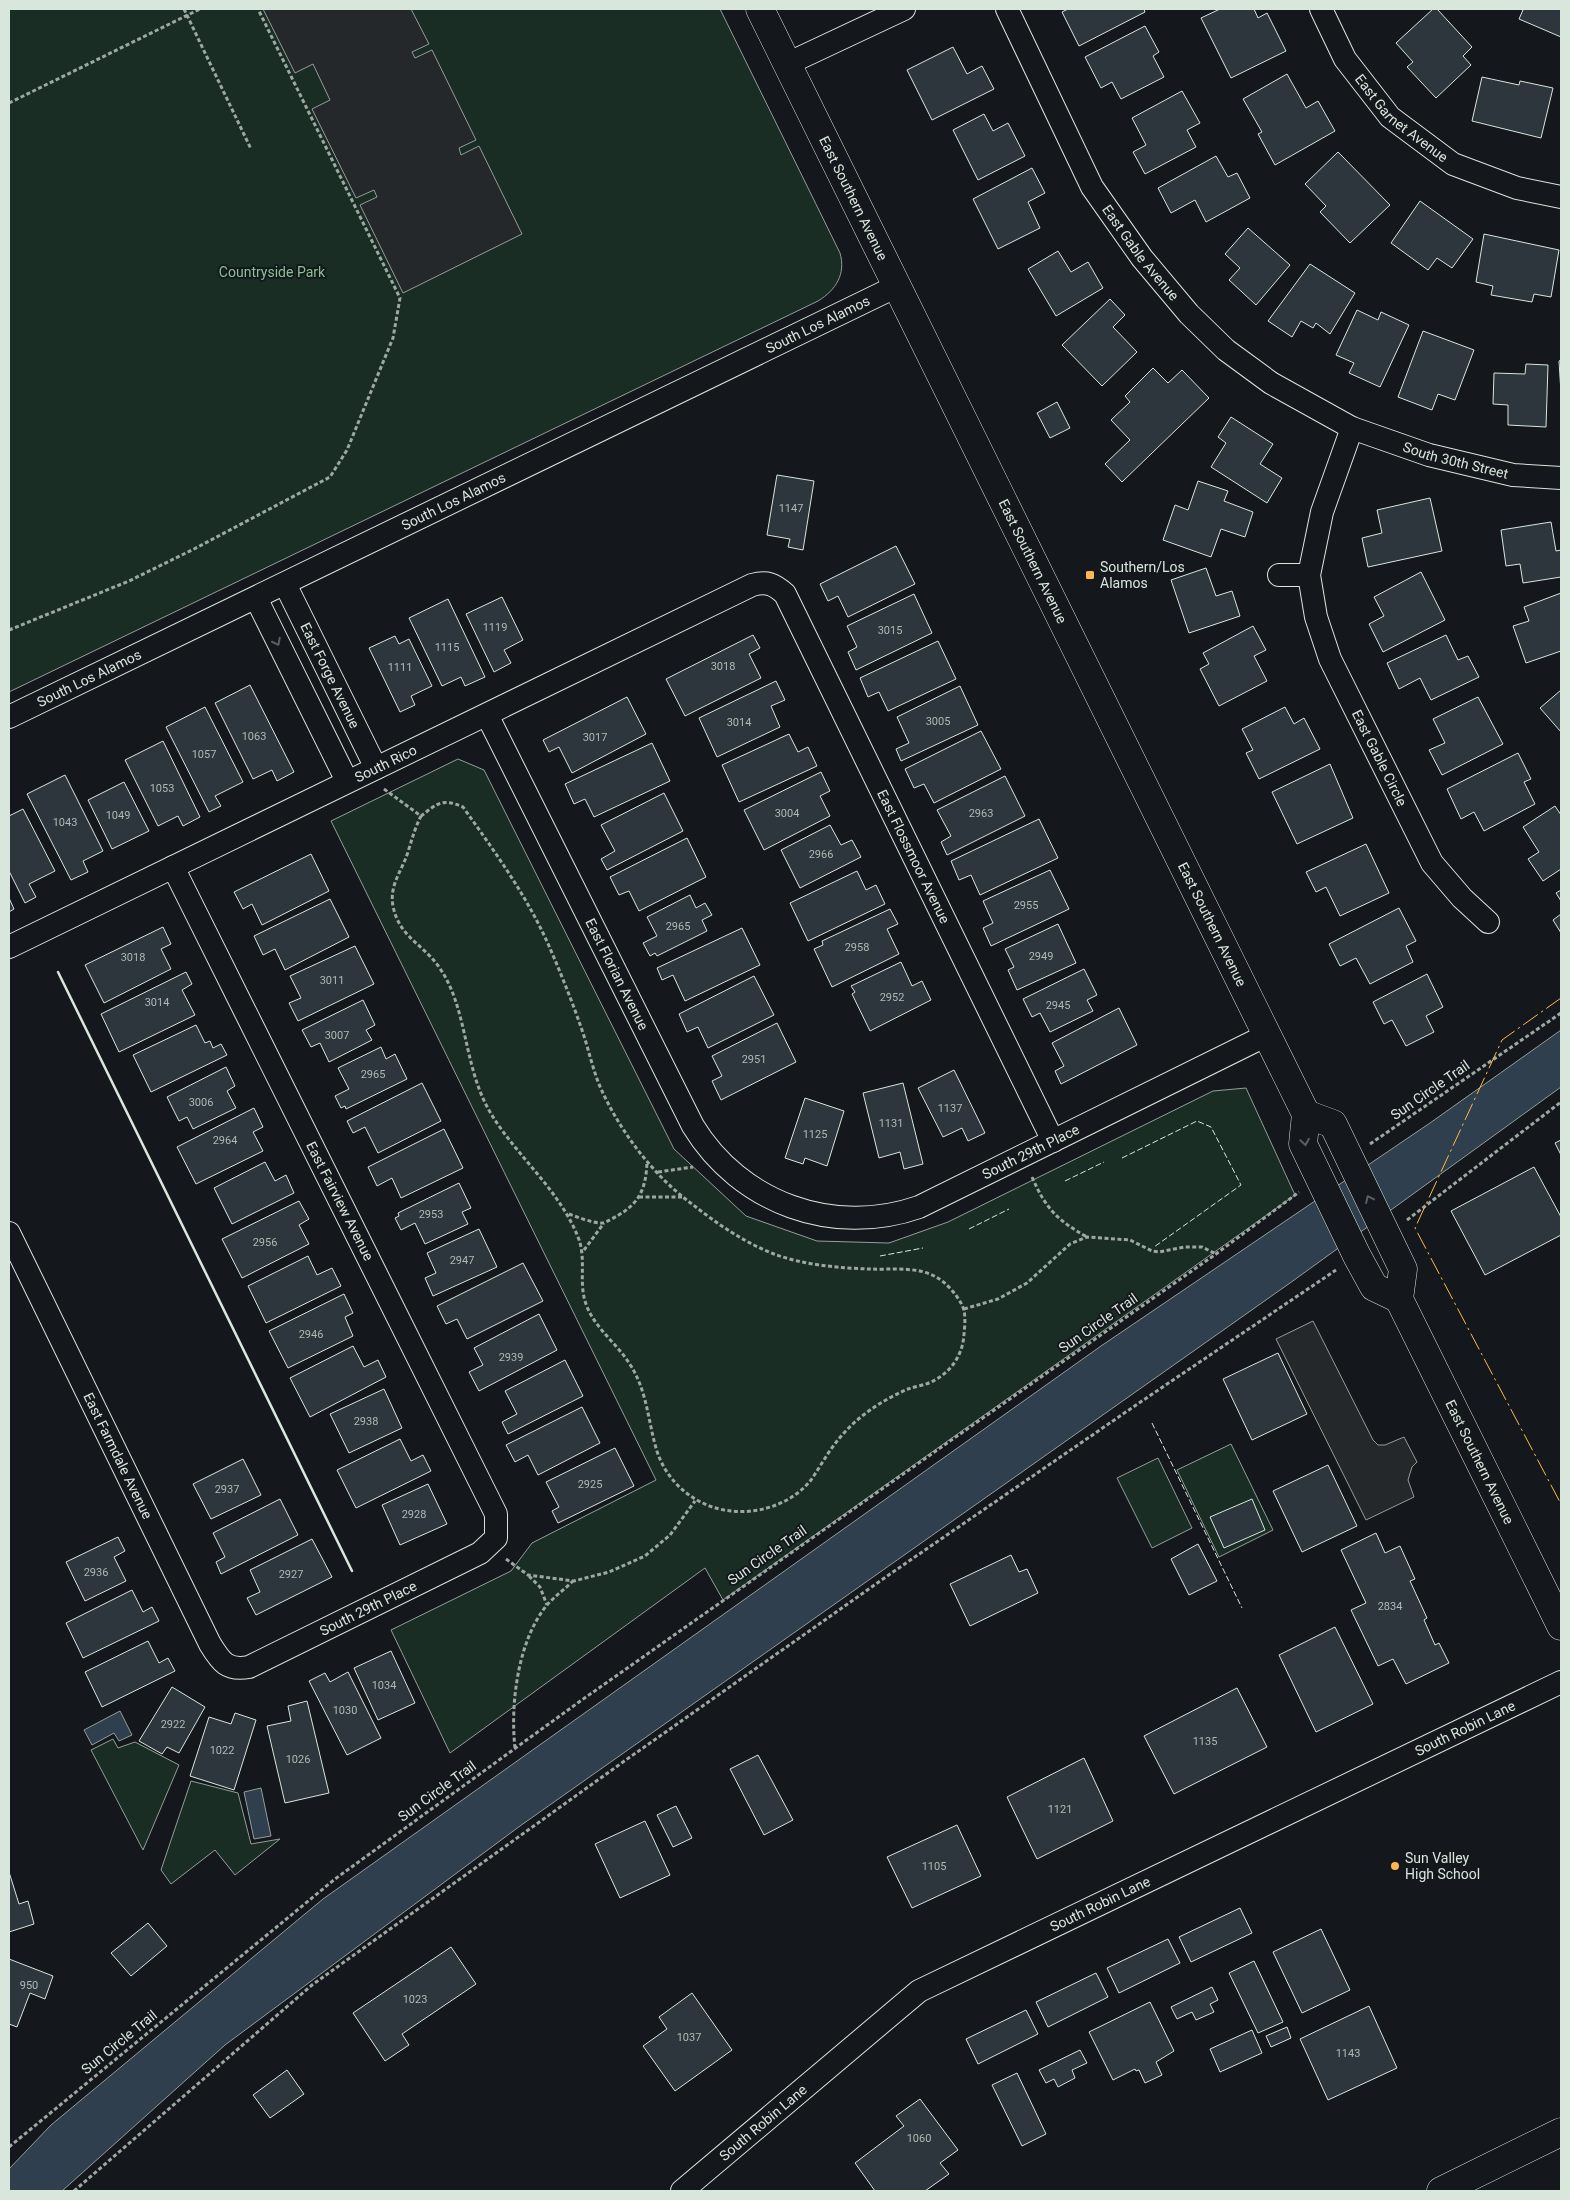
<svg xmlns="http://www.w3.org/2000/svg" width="1570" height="2200" font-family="Roboto,sans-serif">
<rect width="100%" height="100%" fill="#14181c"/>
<!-- green -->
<path fill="#1a2d24" stroke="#939e99" d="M9 9H720L840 253C846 274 836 290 818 301L9 692Z
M458 759 484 770 674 1149 746 1216 817 1241 889 1243 948 1222 1213 1091 1246 1088 1295 1195 723 1600 705 1568 450 1753 391 1630 511 1571 532 1543 656 1480 331 821Z
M1231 1444 1273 1530 1219 1557 1177 1470Z
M1158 1458 1192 1528 1152 1548 1117 1478Z
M113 1739 118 1748 135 1742 179 1765 143 1850 91 1750Z
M191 1781 238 1793 251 1844 280 1839 235 1875 215 1850 171 1884 161 1870Z"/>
<!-- parking -->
<path fill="#24282b" stroke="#939e99" d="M263 9H411L429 44 412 52 415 58 432 50 476 140 459 148 461 155 479 146 522 234 403 293 360 205 377 197 374 190 356 198 312 109 330 100 313 64 295 73Z
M1313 1321 1373 1440 1378 1445H1385L1404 1437 1417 1462 1412 1467 1408 1480 1414 1497 1366 1520 1276 1339Z"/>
<!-- water -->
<path fill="#2f3f4d" stroke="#939e99" d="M1561 1030V1087L1290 1283 520 1826 225 2045 62 2191H9V2169L51 2125 323 1899 1101 1346 1430 1123Z
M120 1711 132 1735 119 1741 114 1733 92 1745 84 1730Z
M261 1788 271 1836 254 1839 244 1792Z"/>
<!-- building -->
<path fill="#2c363c" stroke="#d8e6dc" d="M1068 9H1144L1145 12 1079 46 1062 12Z
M1220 9H1254L1258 18 1267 13 1286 51 1231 78 1201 18Z
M1433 9H1437L1472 47 1463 56 1471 65 1436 98 1407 67 1413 62 1396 43Z
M1519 9H1561V37L1519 19 1523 10Z
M1145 26 1159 52 1153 56 1164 77 1121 99 1112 82 1101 88 1085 57Z
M953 47 967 74 982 66 994 89 932 120 907 70Z
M1287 74 1306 108 1318 101 1335 131 1275 165 1258 134 1262 132 1243 99Z
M1482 77 1519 85 1520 81 1553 88 1541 138 1472 121Z
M1182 91 1200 123 1187 130 1196 147 1145 174 1133 152 1146 145 1132 118Z
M984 114 993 131 1008 123 1025 156 978 180 953 130Z
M1338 152 1390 205 1350 243 1320 212 1326 206 1305 184Z
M1216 156 1228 177 1237 173 1250 198 1206 222 1195 200 1171 213 1158 188Z
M1032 168 1045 193 1028 202 1040 228 998 249 973 199Z
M1420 201 1473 239 1452 268 1437 258 1428 270 1391 243Z
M1248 228 1290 265 1256 305 1229 280 1240 268 1225 254Z
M1484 234 1559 250 1551 297 1534 294 1532 302 1491 295 1493 286 1476 282Z
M1058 251 1071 272 1088 262 1103 288 1056 316 1028 269Z
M1310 264 1355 293 1330 334 1316 323 1313 328 1301 321 1292 337 1268 321Z
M1110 299 1125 315 1113 327 1137 352 1102 386 1062 345Z
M1357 310 1378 320 1381 312 1409 325 1380 387 1349 373 1354 363 1336 355Z
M1423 331 1474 350 1455 400 1438 394 1432 410 1398 397Z
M1561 360V393L1559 361Z
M1526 364 1548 365 1546 427 1508 425V405L1493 404 1494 373 1525 374Z
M1153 368 1168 383 1182 370 1209 398 1122 482 1105 464 1130 440 1111 420 1130 402 1125 396Z
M1057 402 1070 428 1050 438 1037 413Z
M1231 417 1273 444 1260 464 1282 478 1267 503 1211 467 1226 443 1218 437Z
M777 475 814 481 803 550 788 547 790 539 767 535Z
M1198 481 1228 491 1224 501 1253 512 1245 537 1221 529 1211 557 1163 540 1175 505 1188 510Z
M1430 498 1442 551 1368 567 1362 538 1382 533 1377 510Z
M1551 522 1556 551 1561 550V577L1523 583 1520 564 1506 566 1501 530Z
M896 546 915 584 848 617 838 596 828 601 820 584Z
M1206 568 1216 596 1232 591 1240 616 1189 633 1171 580Z
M1421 572 1445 620 1383 652 1369 624 1384 616 1374 597Z
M1561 593V651L1526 663 1513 626 1529 621 1524 607Z
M914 594 932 633 856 670 848 652 857 647 847 626Z
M502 597 523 640 504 650 511 663 494 672 466 614Z
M448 599 485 677 465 686 461 677 442 686 409 618Z
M1253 626 1266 650 1254 656 1267 681 1219 706 1200 669 1209 664 1203 653Z
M753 635 760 648 749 654 761 678 685 716 666 679Z
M1446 635 1458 660 1468 656 1479 677 1431 700 1420 678 1399 689 1387 663Z
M395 636 399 644 409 639 432 686 411 696 415 705 400 712 369 648Z
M938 641 956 679 888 711 879 692 868 697 860 678Z
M776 681 785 700 771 706 780 727 717 757 699 718Z
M250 685 294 772 277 781 272 770 253 779 215 703Z
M960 686 978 725 901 761 896 749 909 743 897 717Z
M1561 690V732L1540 708Z
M627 697 646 734 572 773 559 747 549 752 543 740Z
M1478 697 1503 744 1442 775 1429 750 1445 743 1433 719Z
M205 707 243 782 215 796 221 806 209 812 166 727Z
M1285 707 1294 724 1304 718 1320 749 1259 779 1246 753 1253 750 1242 729Z
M981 731 1001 769 934 803 924 784 914 788 905 769Z
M789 734 798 752 808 747 817 766 739 802 722 765Z
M163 741 200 817 183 826 178 816 158 826 125 760Z
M652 743 670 781 594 817 585 799 574 804 565 784Z
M1518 753 1531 779 1524 782 1535 804 1484 831 1474 812 1461 819 1447 789Z
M1330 764 1353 818 1297 844 1272 792Z
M821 772 830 791 820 796 830 816 764 850 744 810Z
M65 775 103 851 83 861 88 872 71 880 27 794Z
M1005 776 1025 816 947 855 941 842 951 836 937 810Z
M124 782 149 831 112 849 88 800Z
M664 793 683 831 607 870 601 859 615 851 601 825Z
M1555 806 1561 815V869L1543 881 1528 859 1539 852 1523 827Z
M23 809 55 871 29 884 36 897 25 903 9 871V816Z
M1039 819 1058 858 980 895 971 875 959 880 951 861Z
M830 825 841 845 852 840 861 857 800 888 781 850Z
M687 838 706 877 639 911 629 891 619 895 610 877Z
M1366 844 1389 893 1340 916 1326 887 1316 892 1306 872Z
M311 854 329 891 262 925 252 904 243 909 234 892Z
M1050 870 1069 909 991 946 983 928 993 923 983 901Z
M857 871 866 890 876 885 885 904 808 941 790 903Z
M1561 890V901L1556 893Z
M690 895 696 908 705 903 712 915 702 920 707 931 657 956 655 953 650 956 643 943 657 936 647 917Z
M9 898 14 909 9 912Z
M330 899 349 937 285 970 275 949 263 955 254 936Z
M1399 908 1416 941 1406 946 1413 962 1370 984 1356 958 1340 966 1329 944Z
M890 909 898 924 887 929 899 954 832 987 814 949 823 945 822 941Z
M1561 914V933L1553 920Z
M1058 924 1076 963 1017 990 1008 970 1014 967 1005 949Z
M163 927 171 944 161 949 171 969 104 1003 85 965Z
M742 928 760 965 685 1001 673 975 662 980 657 968Z
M355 946 374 984 298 1021 289 1003 301 998 290 976Z
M901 962 912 986 922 981 931 1000 870 1031 852 994 855 992 851 986Z
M1084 969 1097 995 1087 1000 1093 1011 1050 1032 1040 1013 1032 1017 1023 999Z
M186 972 192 984 182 990 195 1015 119 1052 101 1014Z
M1427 974 1443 1007 1426 1016 1434 1032 1406 1046 1392 1020 1384 1024 1373 1002Z
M754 976 774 1015 708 1048 698 1027 687 1032 679 1014Z
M363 1000 375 1025 366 1030 372 1040 329 1062 320 1043 311 1047 302 1030Z
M1119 1008 1137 1045 1061 1084 1055 1071 1064 1066 1052 1043Z
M777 1023 796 1062 721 1100 712 1081 722 1076 712 1056Z
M196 1025 205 1043 210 1041 213 1048 221 1044 227 1055 151 1092 133 1055Z
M381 1047 386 1059 395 1054 407 1079 346 1109 345 1106 341 1108 335 1096 349 1089 338 1068Z
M226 1067 235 1086 227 1091 236 1108 193 1129 187 1117 179 1121 167 1097Z
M954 1070 985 1133 968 1141 962 1128 943 1137 918 1088Z
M422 1083 441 1121 378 1153 365 1127 353 1133 347 1121Z
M903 1083 923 1164 904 1169 900 1152 879 1158 863 1093Z
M805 1098 844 1111 827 1166 805 1158 803 1164 785 1158Z
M254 1108 263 1127 253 1132 263 1151 196 1184 177 1147Z
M444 1129 463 1168 401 1198 392 1178 377 1186 368 1167Z
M1561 1140V1155L1555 1143Z
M265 1162 275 1181 286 1175 294 1193 232 1224 214 1188Z
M1534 1167 1561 1217V1235L1485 1275 1451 1211Z
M459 1183 471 1208 462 1212 468 1224 425 1244 415 1223 401 1230 395 1218 399 1216 398 1213Z
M299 1201 309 1219 299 1225 309 1244 242 1278 222 1239Z
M479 1229 497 1267 433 1296 425 1278 436 1273 427 1253Z
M308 1256 317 1275 332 1268 341 1286 266 1323 248 1286Z
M523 1263 543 1301 467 1339 457 1319 446 1324 437 1306Z
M344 1294 353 1313 345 1317 353 1336 288 1368 269 1331Z
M539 1314 557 1350 479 1391 469 1372 483 1365 474 1348Z
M353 1346 364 1367 378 1360 386 1377 310 1417 290 1378Z
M1278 1353 1307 1414 1252 1440 1223 1379Z
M565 1360 583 1396 508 1434 502 1422 517 1414 505 1391Z
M384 1389 402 1428 349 1453 330 1414Z
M582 1407 600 1443 538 1475 528 1455 515 1462 506 1445Z
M400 1439 411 1461 423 1455 431 1471 356 1508 337 1470Z
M615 1448 634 1486 558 1523 552 1511 559 1507 546 1482Z
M243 1459 261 1495 211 1519 193 1484Z
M1328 1465 1357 1526 1302 1552 1273 1491Z
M428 1484 447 1524 400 1545 382 1505Z
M280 1499 298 1535 221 1574 216 1562 225 1557 213 1533Z
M1252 1499 1265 1530 1224 1548 1210 1517Z
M1376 1533 1385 1553 1400 1546 1415 1579 1410 1581 1427 1618 1424 1620 1435 1645 1439 1643 1449 1663 1406 1684 1393 1659 1378 1666 1351 1610 1366 1603 1341 1550Z
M118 1537 125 1551 114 1557 126 1581 85 1601 66 1562Z
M312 1539 332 1577 256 1615 247 1598 260 1592 250 1570Z
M1198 1544 1217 1581 1189 1595 1171 1559Z
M1011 1555 1019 1572 1027 1569 1038 1593 970 1626 950 1584Z
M132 1590 143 1612 152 1607 159 1621 83 1658 66 1623Z
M1335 1627 1373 1704 1316 1732 1279 1655Z
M148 1641 159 1663 168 1658 175 1671 102 1707 85 1672Z
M391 1651 415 1703 378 1720 354 1668Z
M348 1672 381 1738 347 1755 309 1681 325 1673 330 1682Z
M172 1687 205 1707 179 1753 167 1747 162 1754 139 1741Z
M1237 1688 1267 1747 1174 1794 1144 1736Z
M307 1701 329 1793 285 1803 267 1726 291 1721 288 1706Z
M235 1713 256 1720 234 1790 190 1776 209 1717 231 1724Z
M758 1755 793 1820 764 1835 730 1769Z
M1084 1758 1113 1821 1037 1859 1007 1797Z
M676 1806 692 1838 673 1847 657 1815Z
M645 1821 670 1875 620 1898 595 1844Z
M957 1825 981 1876 912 1908 887 1857Z
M9 1872 19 1904 28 1901 34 1924 9 1932Z
M1240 1908 1252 1933 1191 1962 1179 1937Z
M148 1923 167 1946 131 1976 111 1953Z
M1321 1929 1350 1990 1302 2013 1273 1952Z
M1168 1939 1180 1963 1119 1993 1107 1968Z
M451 1947 476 1984 402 2034 409 2045 385 2061 353 2013Z
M9 1959 53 1976 45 1999 30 1993 17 2027 9 2024Z
M1254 1961 1283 2022 1258 2033 1229 1973Z
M1096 1973 1108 1997 1048 2027 1036 2002Z
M1212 1987 1218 2000 1210 2004 1214 2012 1196 2020 1192 2012 1177 2019 1171 2007Z
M692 1993 732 2050 675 2091 643 2046 667 2029 659 2017Z
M1150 2002 1174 2051 1156 2062 1162 2075 1145 2083 1139 2070 1136 2071 1135 2069 1113 2080 1089 2032Z
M1369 2006 1397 2068 1328 2100 1300 2039Z
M1026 2010 1038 2034 978 2064 966 2039Z
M1287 2027 1291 2038 1271 2047 1266 2036Z
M1252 2030 1262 2053 1220 2072 1210 2049Z
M1080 2050 1087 2063 1072 2070 1075 2078 1058 2087 1054 2079 1046 2083 1039 2070Z
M287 2070 304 2094 270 2118 253 2095Z
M1017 2073 1046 2134 1022 2146 992 2085Z
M920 2099 958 2150 940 2163 949 2174 925 2191H875L855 2163 904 2126 896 2116Z"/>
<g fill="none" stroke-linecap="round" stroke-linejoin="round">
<!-- street casing -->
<g stroke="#d8e6dc" stroke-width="24">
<g id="street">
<path id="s1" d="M1007 9 1092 187 1142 258 1189 314 1226 350 1271 383 1352 428 1429 455 1513 475 1561 478"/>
<path id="s2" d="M1321 9 1345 59 1390 117 1453 164 1517 188 1561 197"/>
<path d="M787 64 904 9"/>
<path id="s3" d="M1352 428 1322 512 1309 575 1316 617 1330 659 1432 863 1462 898 1488 922"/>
<path d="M1279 575H1309"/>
<path id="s4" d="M285 584 376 768"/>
<path d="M256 598 347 781"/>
<path id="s5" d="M487 715 693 1126C740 1203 833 1237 919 1207L1267 1035"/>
<path id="s6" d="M9 717 897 286"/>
<path id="s7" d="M9 947 752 585C767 581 774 584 785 594L1053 1141"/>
<path id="s8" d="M9 1233 210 1644C221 1662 227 1671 249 1667L480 1553 496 1538V1514L173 867"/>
<path id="s9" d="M682 2191 919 1991 1561 1682"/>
</g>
</g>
<!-- secondary casing -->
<g stroke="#d8e6dc" stroke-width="29">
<g id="secondary">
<path id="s10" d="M760 9 1306 1114 1303 1144 1357 1256 1374 1287 1399 1299"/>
<path id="s11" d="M1306 1114 1333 1124 1403 1269 1399 1299 1561 1626"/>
<path d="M1441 2191 1561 2132"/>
</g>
</g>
<!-- path -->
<path stroke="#9da8a2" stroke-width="3" stroke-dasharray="4 2.5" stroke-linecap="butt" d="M184 9 251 149
M9 103 200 9
M9 630 129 581 194 549 330 477 347 450 393 338 400 298 258 9
M384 789 421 816C415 828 412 839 408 852 402 871 389 885 393 906 399 937 423 944 439 967 468 1008 463 1066 490 1112 516 1156 559 1189 578 1237 587 1259 578 1282 586 1304 594 1328 618 1344 631 1366 647 1392 648 1420 656 1448 665 1480 692 1504 724 1510 755 1516 791 1505 811 1480 820 1467 828 1452 838 1440 855 1418 882 1400 908 1389 916 1386 927 1385 935 1380 953 1370 963 1353 964 1334 965 1324 966 1313 962 1305 957 1295 946 1282 936 1277 918 1266 890 1270 870 1269 839 1268 803 1265 774 1254 745 1243 716 1223 692 1204 654 1176 622 1134 602 1091 594 1074 590 1055 584 1036 574 1006 562 976 549 946 527 896 495 852 463 807 442 798 438 803 421 816
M1370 1144 1561 1013
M658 1172 693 1167
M1032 1177C1046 1209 1057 1220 1087 1237
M639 1197H683
M569 1214C580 1218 592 1223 603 1223 607 1222 613 1218 617 1216 640 1203 646 1188 647 1162
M1407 1220 1561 1102
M584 1250 604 1223
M964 1309 998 1299 1027 1283 1070 1244 1087 1237 1130 1240 1152 1251 1159 1252 1185 1247H1202L1216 1254
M506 1559 528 1575 574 1581 609 1572 645 1556 670 1535 695 1501
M529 1576 540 1587 547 1605
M515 1748C510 1704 518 1640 547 1605 555 1596 565 1589 573 1581
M9 2147 335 1879 579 1702 1216 1254 1299 1192
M74 2191 312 1985 623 1762 893 1572 1139 1403 1336 1270"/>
<!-- street -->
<use href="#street" stroke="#14181c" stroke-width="22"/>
<!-- secondary -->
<use href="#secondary" stroke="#14181c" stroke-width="28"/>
<!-- fence -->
<path stroke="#d8e6dc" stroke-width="1" stroke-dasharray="6 2.5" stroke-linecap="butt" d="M1122 1158 1197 1121 1211 1127 1241 1185 1154 1247
M1065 1181 1104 1162
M969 1229 1009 1209
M880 1256 923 1248
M1152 1423 1242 1608"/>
<!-- wall -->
<path stroke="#d8e6dc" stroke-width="2.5" d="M58 972 352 1571"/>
<!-- power -->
<path stroke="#ffb74d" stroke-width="1" stroke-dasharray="18 4 2.5 4" stroke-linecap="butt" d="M1561 998 1502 1040 1415 1228 1561 1504"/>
</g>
<!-- one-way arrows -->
<defs><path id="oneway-chevron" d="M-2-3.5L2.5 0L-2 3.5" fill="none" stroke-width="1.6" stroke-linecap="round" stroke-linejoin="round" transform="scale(1.25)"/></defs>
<g stroke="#59605f">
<use href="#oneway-chevron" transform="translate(277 642) rotate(63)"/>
<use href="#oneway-chevron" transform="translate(1305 1142) rotate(81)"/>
<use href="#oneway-chevron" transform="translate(1369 1199) rotate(-115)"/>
</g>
<!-- markers -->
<g fill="#ffb74d" stroke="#14181c" stroke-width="2">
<rect x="1085" y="570" width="10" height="10" rx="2.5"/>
<circle cx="1395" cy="1866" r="5"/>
</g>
<g text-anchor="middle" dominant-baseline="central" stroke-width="4" stroke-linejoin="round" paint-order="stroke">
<!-- number labels -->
<g font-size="11" fill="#adbab4">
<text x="791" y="508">1147</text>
<text x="495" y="627">1119</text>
<text x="890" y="630">3015</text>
<text x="447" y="647">1115</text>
<text x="723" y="666">3018</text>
<text x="400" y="667">1111</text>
<text x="938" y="721">3005</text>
<text x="739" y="722">3014</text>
<text x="254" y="736">1063</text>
<text x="595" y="737">3017</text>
<text x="204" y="754">1057</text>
<text x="162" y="788">1053</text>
<text x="787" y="813">3004</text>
<text x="981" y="813">2963</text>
<text x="118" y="815">1049</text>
<text x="65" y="822">1043</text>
<text x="821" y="854">2966</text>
<text x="1026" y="905">2955</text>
<text x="678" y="926">2965</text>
<text x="857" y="947">2958</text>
<text x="1041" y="956">2949</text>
<text x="133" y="957">3018</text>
<text x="332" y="980">3011</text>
<text x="892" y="997">2952</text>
<text x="157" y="1002">3014</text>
<text x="1058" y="1005">2945</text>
<text x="337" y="1035">3007</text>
<text x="754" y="1059">2951</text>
<text x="373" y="1074">2965</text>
<text x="201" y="1102">3006</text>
<text x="950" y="1108">1137</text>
<text x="891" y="1123">1131</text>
<text x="815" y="1134">1125</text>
<text x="225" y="1140">2964</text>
<text x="431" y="1214">2953</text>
<text x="265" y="1242">2956</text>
<text x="462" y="1260">2947</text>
<text x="311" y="1334">2946</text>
<text x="511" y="1357">2939</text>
<text x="366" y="1421">2938</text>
<text x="590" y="1484">2925</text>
<text x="227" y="1489">2937</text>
<text x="414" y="1514">2928</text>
<text x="96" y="1572">2936</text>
<text x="291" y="1574">2927</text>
<text x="1390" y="1606">2834</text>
<text x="384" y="1685">1034</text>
<text x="345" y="1710">1030</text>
<text x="173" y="1724">2922</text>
<text x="1205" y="1741">1135</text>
<text x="222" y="1750">1022</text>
<text x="298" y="1759">1026</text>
<text x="1060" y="1809">1121</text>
<text x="934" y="1866">1105</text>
<text x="29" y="1985">950</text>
<text x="415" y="1999">1023</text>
<text x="689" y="2037">1037</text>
<text x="1348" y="2053">1143</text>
<text x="919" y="2138">1060</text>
</g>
<!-- street labels -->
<g font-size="14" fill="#d8e6dc" stroke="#14181c">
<text stroke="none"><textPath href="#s2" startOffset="138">East Garnet Avenue</textPath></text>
<text stroke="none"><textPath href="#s10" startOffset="211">East Southern Avenue</textPath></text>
<text stroke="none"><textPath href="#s1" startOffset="279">East Gable Avenue</textPath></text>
<text stroke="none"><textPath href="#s6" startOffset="899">South Los Alamos</textPath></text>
<text stroke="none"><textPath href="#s1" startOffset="666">South 30th Street</textPath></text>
<text stroke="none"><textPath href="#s6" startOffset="494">South Los Alamos</textPath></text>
<text stroke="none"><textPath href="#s10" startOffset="616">East Southern Avenue</textPath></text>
<text stroke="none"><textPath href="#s4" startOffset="102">East Forge Avenue</textPath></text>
<text stroke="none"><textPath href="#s6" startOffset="89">South Los Alamos</textPath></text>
<text stroke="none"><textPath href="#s3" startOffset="351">East Gable Circle</textPath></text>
<text stroke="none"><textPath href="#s7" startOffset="419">South Rico</textPath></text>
<text stroke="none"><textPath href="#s7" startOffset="1155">East Flossmoor Avenue</textPath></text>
<text stroke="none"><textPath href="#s10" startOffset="1021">East Southern Avenue</textPath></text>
<text stroke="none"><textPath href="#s5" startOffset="290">East Florian Avenue</textPath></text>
<text transform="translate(1430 1090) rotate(-35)">Sun Circle Trail</text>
<text stroke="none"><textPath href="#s5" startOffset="844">South 29th Place</textPath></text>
<text transform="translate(340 1201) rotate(63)">East Fairview Avenue</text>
<text transform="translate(1098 1323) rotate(-35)">Sun Circle Trail</text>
<text stroke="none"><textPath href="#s8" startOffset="248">East Farmdale Avenue</textPath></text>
<text stroke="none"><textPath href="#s11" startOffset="402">East Southern Avenue</textPath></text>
<text transform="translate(767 1555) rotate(-35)">Sun Circle Trail</text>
<text stroke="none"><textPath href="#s8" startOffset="640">South 29th Place</textPath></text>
<text stroke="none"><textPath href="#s9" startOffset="916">South Robin Lane</textPath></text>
<text transform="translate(437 1791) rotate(-36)">Sun Circle Trail</text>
<text stroke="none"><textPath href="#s9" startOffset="511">South Robin Lane</textPath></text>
<text transform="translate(119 2042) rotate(-39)">Sun Circle Trail</text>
<text stroke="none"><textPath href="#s9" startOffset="106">South Robin Lane</textPath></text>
</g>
<!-- park labels -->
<g font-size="14" fill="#8ac095" stroke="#14181c">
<text x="272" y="272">Countryside Park</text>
</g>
<!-- poi labels -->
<g font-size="14" fill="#d8e6dc" stroke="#14181c" text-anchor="start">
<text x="1100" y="567">Southern/Los<tspan x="1100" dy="16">Alamos</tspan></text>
<text x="1405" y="1858">Sun Valley<tspan x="1405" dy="16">High School</tspan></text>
</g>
</g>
<!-- border -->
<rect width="1570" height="2200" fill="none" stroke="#d8e6dc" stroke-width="20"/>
</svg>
